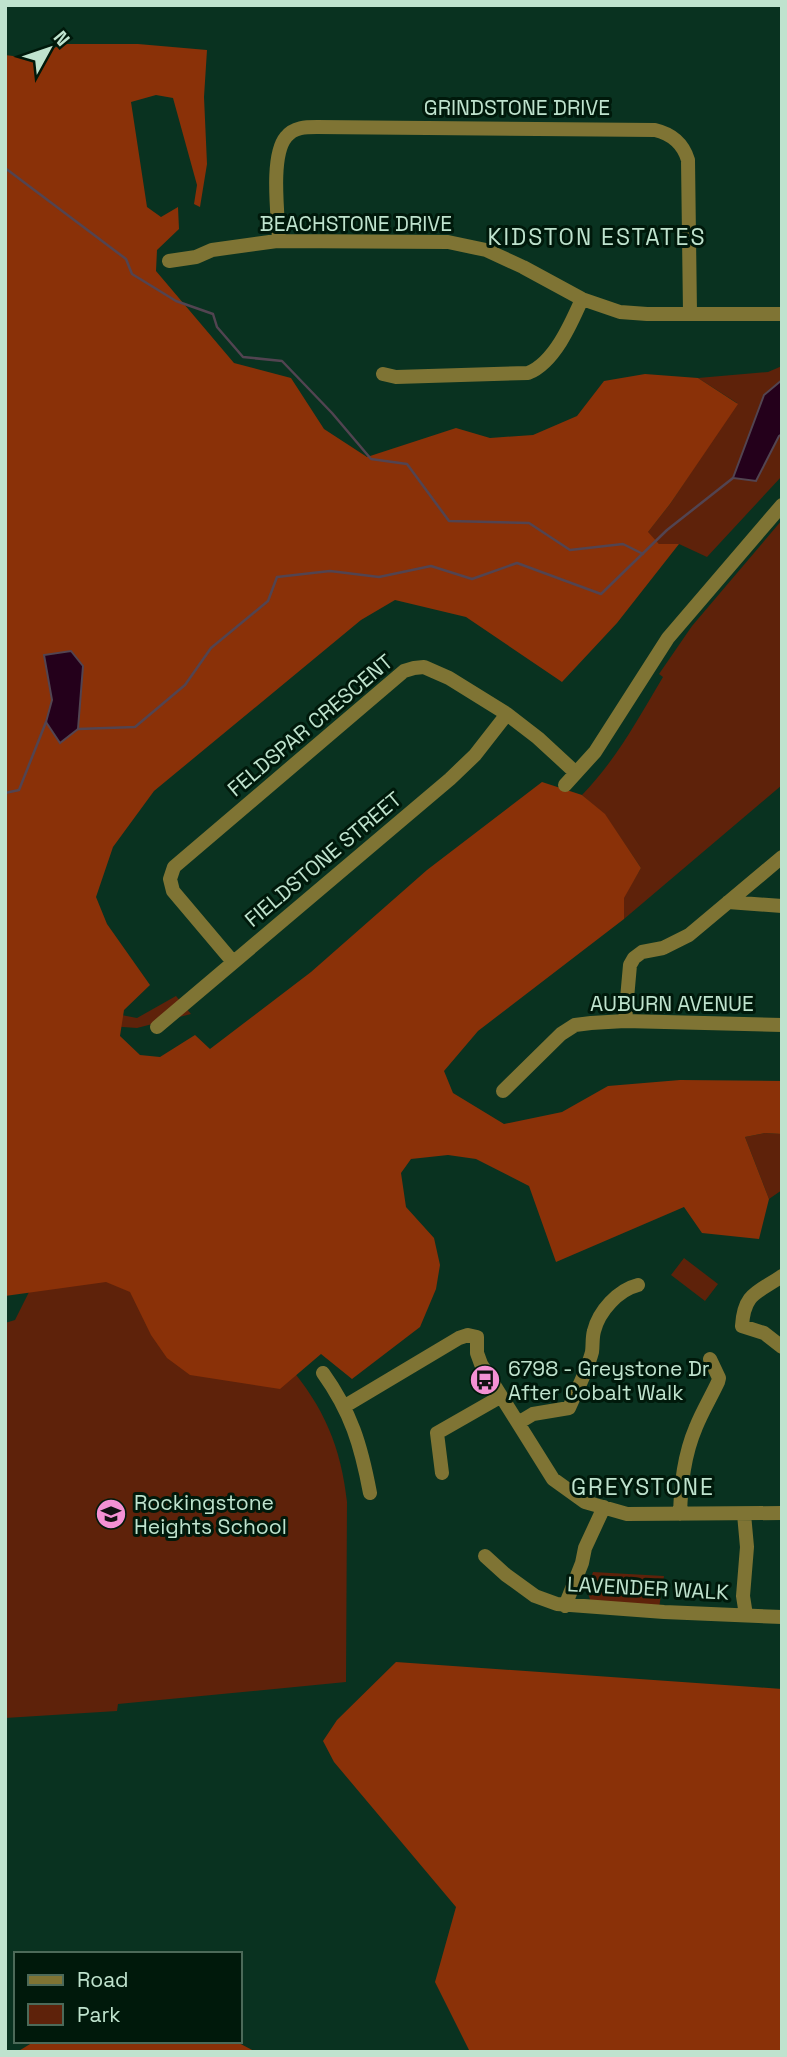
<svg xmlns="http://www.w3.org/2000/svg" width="787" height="2057" font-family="'Space Grotesk',sans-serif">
<rect width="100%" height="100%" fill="#093220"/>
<!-- green -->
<path fill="#5e220a" d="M782 366V380L764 395 779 436 782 434V476L707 557 679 544H659L647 533 670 504 737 403 698 378 768 372Z
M782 520V785L624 919 623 898 641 868 605 815 582 795C616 760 638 719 663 677L659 674 692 626Z
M176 996 191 1014 137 1028 95 1025 116 1014 137 1018Z
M765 1133 782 1134V1190L769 1199 745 1137Z
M53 1252 288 1365C324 1407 341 1447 347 1502L346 1682 118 1704 117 1711 5 1718V1323L15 1320 29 1292Z
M684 1258 718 1284 705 1301 671 1275Z
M593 1572 664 1576 659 1608 591 1603 587 1589Z"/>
<!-- forest -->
<path fill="#8a3108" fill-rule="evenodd" d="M67 44H138L207 50 204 97 207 164 200 207 194 204 197 185 173 98 156 95 131 102 147 207 161 217 178 207 179 229 157 250 156 271 234 363 291 378 324 429 367 457 456 428 490 438 533 435 577 416 604 381 645 374 698 378 738 404 670 504 648 532 659 544H679L617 623 562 682 466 617 395 600 361 620 154 791 113 847 96 897 107 924 150 985 124 1010 120 1036 140 1055 160 1057 195 1035 210 1049 311 972 427 870 542 782 582 795 605 814 641 868 624 898V919L478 1031 444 1071 453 1093 504 1124 562 1112 608 1086 680 1080 782 1081V1134L765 1133 745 1137 769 1199 759 1239 702 1233 684 1207 556 1262 529 1186 476 1159 448 1155 411 1159 401 1173 406 1207 434 1238 440 1265 436 1289 420 1327 352 1379 321 1354 280 1389 190 1375 167 1358 151 1335 130 1292 106 1282 5 1296V55L21 57ZM44 655 83 666 78 729 60 743 46 722 52 700Z
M396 1662 782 1689V2052H470L435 1982 456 1907 334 1762 323 1741 337 1720Z
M35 2041H235L256 2052H17Z"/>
<!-- water -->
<path fill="#24001b" stroke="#524451" stroke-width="2" d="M782 380V434L779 436 756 481 733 478 764 395Z
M71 651 83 666 78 729 60 743 46 722 52 700 44 655Z"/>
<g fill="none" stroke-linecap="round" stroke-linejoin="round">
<!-- stream -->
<path stroke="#524451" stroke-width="2.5" d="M5 168 126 259 132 274 176 301 213 314 217 327 243 357 282 361 332 413 371 459 407 464 449 521 529 523 570 550 623 544 643 554
M78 729 135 727 185 685 211 648 268 601 277 577 330 571 379 577 431 566 472 579 517 563 601 594 667 530 733 478
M5 793 19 790 46 722"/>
<!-- minor -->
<path stroke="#7f7434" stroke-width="14" d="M279 241C278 215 270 156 286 137 294 127 306 127 317 127L655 130C672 134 683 143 688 160L690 313
M169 261 196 257 212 250 277 241 448 242 486 250 523 267 582 299 620 312 647 314H782
M383 374 396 377 528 373C554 363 571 324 582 299
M565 785 595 752 668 638 782 505
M728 902 782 906
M233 962 173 891 170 879 174 867 404 671 414 668 424 667 449 678 507 714 538 738 576 773
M625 1021 630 965 634 958 642 952 663 948 689 935 782 857
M157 1027 450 779 475 755 507 714
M503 1091 561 1034 575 1025 591 1023 625 1021 782 1025
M782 1276C757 1293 744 1293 742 1326L764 1333 782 1347
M323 1373C351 1412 361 1445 370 1493
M345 1406 459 1338 468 1335 477 1337V1353L481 1364 553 1479 585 1502 627 1514 782 1513
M518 1423 533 1414 569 1408C577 1390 587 1371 592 1352 593 1345 592 1338 594 1331 599 1311 618 1290 638 1285
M442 1473 437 1433 500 1397
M680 1514C681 1484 684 1455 696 1427 702 1412 711 1397 718 1382L719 1378 710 1359
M744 1514 747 1547 743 1596 746 1615
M485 1556 506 1575 535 1596 557 1604 664 1612 782 1617
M565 1606 582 1563 585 1548 604 1507"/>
</g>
<!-- icons -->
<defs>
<g id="bus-disc" transform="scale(1.575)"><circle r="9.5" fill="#f491d4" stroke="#00190b"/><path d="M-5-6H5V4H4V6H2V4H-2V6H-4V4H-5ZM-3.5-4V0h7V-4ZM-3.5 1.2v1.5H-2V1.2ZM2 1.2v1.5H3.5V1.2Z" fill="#111"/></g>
<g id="school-disc" transform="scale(1.575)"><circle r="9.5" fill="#f491d4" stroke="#00190b"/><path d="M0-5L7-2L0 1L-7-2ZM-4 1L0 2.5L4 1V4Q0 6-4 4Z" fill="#111"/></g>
</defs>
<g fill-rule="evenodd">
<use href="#bus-disc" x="485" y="1380"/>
<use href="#school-disc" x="111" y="1514"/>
</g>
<g text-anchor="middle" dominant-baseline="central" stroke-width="6" stroke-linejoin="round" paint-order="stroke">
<!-- street labels -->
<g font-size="21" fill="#bfe3ce" stroke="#00190b">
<text x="517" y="107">GRINDSTONE DRIVE</text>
<text x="356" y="223">BEACHSTONE DRIVE</text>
<text transform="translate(310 725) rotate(-40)">FELDSPAR CRESCENT</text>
<text transform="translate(323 859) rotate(-40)">FIELDSTONE STREET</text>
<text x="672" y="1003">AUBURN AVENUE</text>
<text transform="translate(648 1588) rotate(3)">LAVENDER WALK</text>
</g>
<!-- poi labels -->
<g font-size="21" fill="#bfe3ce" stroke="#00190b" text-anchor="start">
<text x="508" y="1368">6798 - Greystone Dr<tspan x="508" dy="24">After Cobalt Walk</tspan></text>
<text x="134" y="1502">Rockingstone<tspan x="134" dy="24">Heights School</tspan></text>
</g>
<!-- neighbourhood labels -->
<g font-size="23" letter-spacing="2" fill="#bfe3ce" stroke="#00190b">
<text x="597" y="237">KIDSTON ESTATES</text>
<text x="643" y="1487">GREYSTONE</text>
</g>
</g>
<!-- border -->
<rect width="787" height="2057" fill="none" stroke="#bfe3ce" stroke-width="14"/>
<!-- legend -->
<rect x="14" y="1952" width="228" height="91" fill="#00190b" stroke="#4c6a59" stroke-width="2"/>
<rect x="28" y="1975" width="35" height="10" fill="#7f7434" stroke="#4c6a59" stroke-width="2"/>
<text x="77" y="1987" font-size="21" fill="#bfe3ce">Road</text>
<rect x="28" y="2004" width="35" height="21" fill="#5e220a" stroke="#4c6a59" stroke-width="2"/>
<text x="77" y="2022" font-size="21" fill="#bfe3ce">Park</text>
<!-- north arrow -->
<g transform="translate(49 49) rotate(50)" stroke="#00190b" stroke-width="5" paint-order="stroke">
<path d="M0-5L12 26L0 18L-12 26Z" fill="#bfe3ce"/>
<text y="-10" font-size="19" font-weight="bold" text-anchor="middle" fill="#bfe3ce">N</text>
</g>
</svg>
